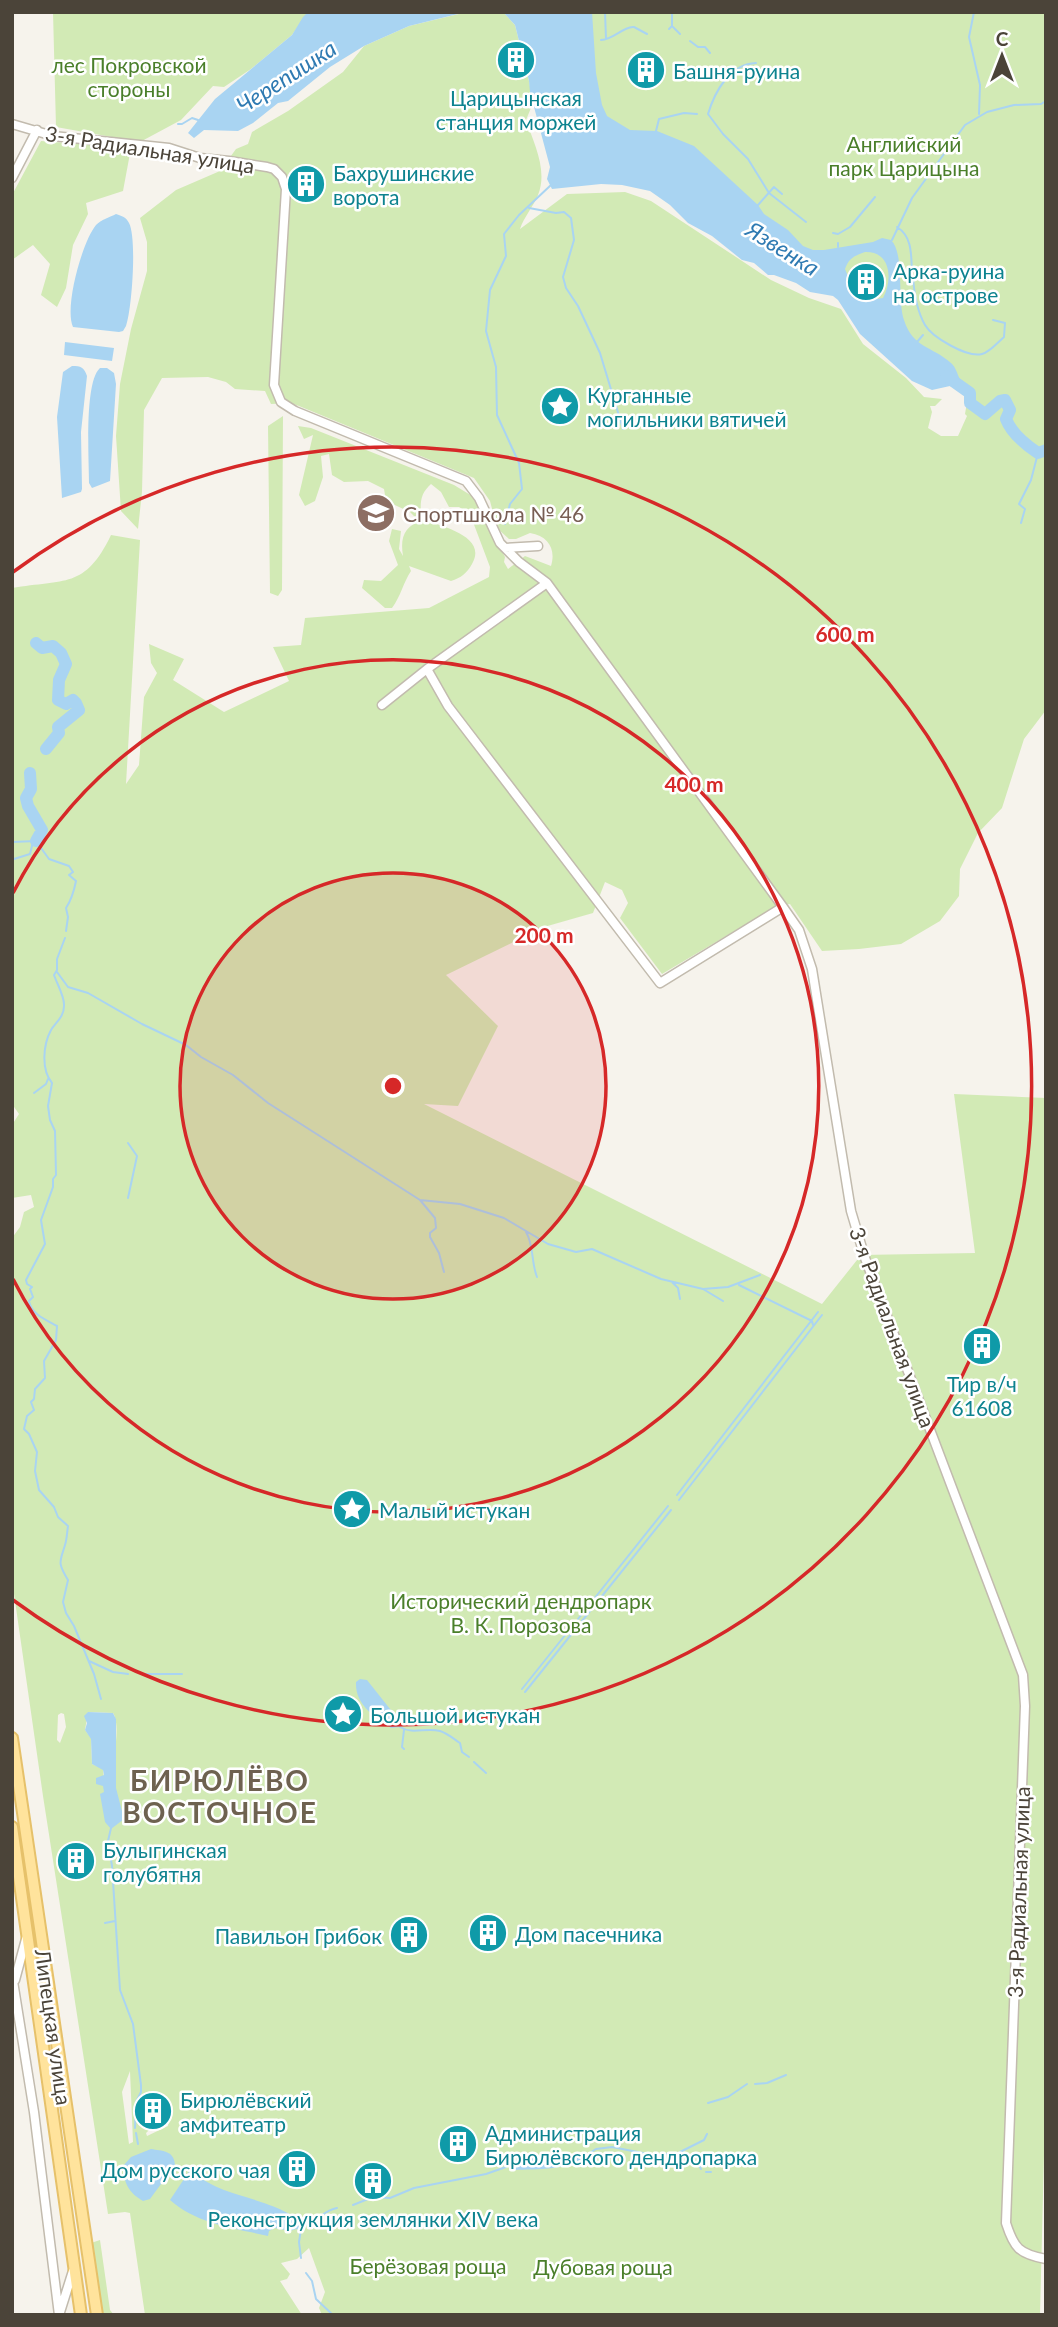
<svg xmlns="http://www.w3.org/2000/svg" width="1058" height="2327" font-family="Lato,sans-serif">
<rect width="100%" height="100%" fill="#f6f3ec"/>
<!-- green -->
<path fill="#d2eab5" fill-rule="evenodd" d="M53 12H308L292 35 251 69 224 87 213 86 181 120 140 142 56 127Z
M503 12 515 25 529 81 533 103 526 120C534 144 548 170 538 195 533 207 524 217 520 229L567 194 625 192 651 201 771 280 809 298 841 309 863 344 906 378 924 397 942 399 935 406H930L932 412 928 428 941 436H958L967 416 965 414 968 396 964 388 845 287 606 155 548 12H1046V710L1024 739 1002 808 978 833 960 869 959 896 940 921 901 944 859 949 822 951 790 904 775 907 662 974 620 918 628 903 622 890 605 882 593 913 544 927 446 975 498 1026 458 1106 424 1104 822 1304 861 1255 975 1253 954 1094 1046 1098V2154L1044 2155 1040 2315H322L319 2308 325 2292 309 2248 297 2259 281 2263 290 2274 287 2279 280 2281 302 2315H145L130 2213 125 2212 108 2214 43 1796 12 1580V1238L20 1227 24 1212 34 1207 31 1195 12 1198V1125L19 1114 12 1104V588C65 579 85 589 111 535L140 540 126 784 139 765 144 697 157 673 151 663 149 644 184 659 173 680 224 712 289 681 273 647 301 645 305 618 429 608 489 577 490 567 470 514 459 507H449L441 492 431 484C421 493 420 501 421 514L416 518 410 512 386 501 384 489 368 481 344 482 332 475 329 454 321 456 323 477 315 501 305 506 299 495 313 435 304 439 298 426 311 428 454 485 477 499 488 527 505 557 504 562 508 569 525 556 551 566C556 550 549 536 530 533L516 539H509L497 528 490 501 474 478 299 406 291 403 271 404 265 391 235 389 226 382 208 377 162 378 144 410 142 492 138 529 121 511 116 436 120 384 131 329 147 271V242L140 218 176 190 220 171 236 149 248 144 252 132 288 111 343 72 364 46 409 26 463 13ZM88 1712 113 1713C123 1728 109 1781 106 1801L103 1769 92 1764 91 1738 85 1730ZM61 1713 64 1714 66 1727 60 1743 57 1740 58 1715ZM130 2071 133 2142 129 2144 122 2092ZM162 2097 170 2111 168 2126 147 2136 146 2133 158 2121Z
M41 141 131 148 123 191 86 203 88 214 73 245 66 288 57 307 41 295 50 264 33 245 12 260V195Z
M283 416 282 590 278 596 270 593 268 426Z
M423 519C442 527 488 536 472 564 467 573 461 578 451 581L409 566 411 571C403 583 401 596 392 608H385L362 588 364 580 381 581 398 565 389 541 392 529 401 531 399 549 403 556C400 537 404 527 423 519Z
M100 2240 110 2310 114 2315H103L101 2313 91 2243Z"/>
<!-- water -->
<path fill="#a9d4f2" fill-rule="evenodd" d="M308 12H466L409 26 364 46 330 67 288 101 278 103 253 123 238 131 204 130 194 138 188 133 215 99 292 35 303 17Z
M503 12H592L596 73 602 105 607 116 630 130 657 131 694 146 758 205 764 214 788 230 803 246 813 250H824L873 242 882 238 891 240C905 254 897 299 904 320 913 348 932 346 951 363 956 367 958 376 961 382L958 388 950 386 932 390 912 381 860 334 838 300 833 296 810 292 796 283 774 275H768L754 263 742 260 712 236 688 223 670 205 650 191 622 185 601 184 552 189 547 179 550 167 530 92 529 81 515 25ZM865 252C891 251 893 280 883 298L869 300 854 291 845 269C849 258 854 256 865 252Z
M116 214C122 216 126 217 129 223 137 238 132 309 126 326L123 331 119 332 73 327C64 308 82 242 96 225 101 220 110 217 116 214Z
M65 342 114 348 112 361 64 355Z
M72 366C81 366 84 367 87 376L81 432 82 489 81 492 62 498 57 417 63 372Z
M100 368H107L114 373 116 384 110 481 92 488 89 483C89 460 84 382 100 368Z
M360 1679 367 1680 398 1719 400 1727 391 1728C374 1716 355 1705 356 1682Z
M88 1712 113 1713 116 1719V1788L124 1819 111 1829 105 1822 100 1794 104 1792 103 1786 96 1784V1778L104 1775 103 1770 92 1764 91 1739 85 1730 87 1723 84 1716Z
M151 2149C162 2151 174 2150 175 2165L150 2199 143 2201C128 2192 124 2183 123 2166L131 2157Z
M584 2153 588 2154C571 2171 536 2169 514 2170L512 2167 515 2160 536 2156 566 2159Z
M190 2170C201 2179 211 2185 224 2190 248 2199 290 2207 306 2227L302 2231 296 2229 290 2231 275 2228 269 2231 268 2236C234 2228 197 2224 170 2200Z"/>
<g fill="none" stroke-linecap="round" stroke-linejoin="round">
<!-- stream -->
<path stroke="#a9d4f2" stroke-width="2" d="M605 12 606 39
M974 12 969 37 980 85 979 114
M634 27 647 34
M673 27 680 34
M669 29 672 26V12
M601 40C614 39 621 28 633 27
M690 41 698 47H705L710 53
M756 63C730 64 715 91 708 114L723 134 748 159 769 193 806 222
M178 124H182L192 118 198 120
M656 131 659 119 684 113 697 114
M758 205 774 187 782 194
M529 208 556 213 564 212 571 218 574 240 563 277 566 288 578 306 600 353 623 429
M897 227C913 237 911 256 912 273
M833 233 838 234 850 227 875 197
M892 240 912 198 965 125 987 112 1014 105 1041 104 1046 101
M838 243V247
M913 277C914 292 917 311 925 325 932 337 967 358 982 354 990 352 998 342 1004 337L1005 323 993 320
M917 342 923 335
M1021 523 1025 509 1019 504 1031 480 1038 453
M505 524 510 504 522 489 519 463 497 415 496 367 486 331 490 290 506 256 504 234 519 215 551 185
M12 842 36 841 49 859 69 866 73 872 69 875 76 881C74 891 72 899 66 908L68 917 66 931
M14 859 30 854 33 842
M65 938 57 959V970L54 975C57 984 65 997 64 1006 64 1017 56 1022 51 1030 43 1045 41 1070 52 1083L48 1106 50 1120 55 1131 56 1175 53 1179V1187L41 1220 45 1244 26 1280 27 1284 32 1287 30 1289 33 1297 29 1301C31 1314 46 1320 57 1326L56 1340 44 1361 45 1378 35 1389 34 1399 31 1402 34 1410 27 1416 24 1429 29 1434 37 1452 35 1471 39 1490 54 1507 58 1517 68 1526C67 1532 67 1539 65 1545 60 1562 57 1562 68 1580L63 1602 66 1613 74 1626 94 1674 101 1699
M57 972 68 987 88 993 142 1024 186 1045 201 1057 233 1075 268 1103 420 1200 460 1204 504 1218 548 1244 576 1252 592 1249 661 1279 703 1289 728 1287 760 1275
M34 1093 46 1084 48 1079
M128 1143 137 1156 128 1198
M420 1200 435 1218 436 1228 430 1233V1237L439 1253 444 1272
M526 1232C534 1245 531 1262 537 1277
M672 1282 678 1288 680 1299
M739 1285 812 1321 813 1325
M703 1289 723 1301
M677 1495 818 1312
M679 1500 822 1315
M578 1619 668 1506
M582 1621 671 1510
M89 1661 113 1672 128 1674
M144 1674H182
M522 1689 574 1624
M525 1692 578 1626
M400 1727C413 1735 426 1727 440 1731 447 1733 454 1739 460 1743L462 1752 469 1757
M404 1749 402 1747 404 1730
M474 1762 486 1773
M111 1828 108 1841 112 1866 120 1990 133 2024 141 2085V2092L136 2102 135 2128
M105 1923 115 1921
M755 2084 767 2083 786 2075
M708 2103 728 2097 747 2084
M136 2133 138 2144
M680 2152 704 2140 707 2134
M588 2154 596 2149 612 2147 653 2155 678 2153 698 2163 701 2169
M706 2172H711
M353 2205 373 2197 390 2198 414 2188 486 2174 506 2167
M303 2225C317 2223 323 2210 337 2208
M301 2258 299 2242 301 2229
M306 2273 312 2281 316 2299 333 2315"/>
<!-- river -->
<path stroke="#a9d4f2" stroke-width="12" d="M946 376 970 393V403L985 414 1000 401 1005 400 1010 410 1006 419C1011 432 1026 445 1038 453L1046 450
M36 643 42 648 53 646 61 653 66 664 59 680 58 700 66 704 73 700 76 703 79 710 58 727 59 733 46 749
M30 773 31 789 26 798 28 806 42 830 36 841"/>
<!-- minor casing -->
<g stroke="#c2bbae" stroke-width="11">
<path id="minor" d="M12 124 53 136 169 148 200 158 229 161 267 167 274 169 282 177 286 189 274 385 281 402 295 411 466 481 479 498 500 543 505 548 538 546
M12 178 37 130
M505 548 519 562 547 583 783 907 799 930 812 969 851 1211 865 1258 1023 1675 1025 1706 1006 2223C1014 2248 1019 2254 1046 2259
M427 669 448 706 660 983 783 907
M382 705 427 669 547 583
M12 1975 34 2112 59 2315
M15 1980 26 1939
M60 2312 73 2271"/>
</g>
<!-- major casing -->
<g stroke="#e6c16a" stroke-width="14">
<path id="major" d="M12 1738 97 2315
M12 1827 81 2315"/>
</g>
<!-- minor -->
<use href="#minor" stroke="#fff" stroke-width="8"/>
<!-- major -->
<use href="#major" stroke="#ffe39c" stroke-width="10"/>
</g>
<!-- distance rings -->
<circle cx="393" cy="1086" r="213" fill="#d62828" fill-opacity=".12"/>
<g fill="none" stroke="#d62828" stroke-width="3.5">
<circle cx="393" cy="1086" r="213"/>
<path d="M13 893A426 426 0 1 1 13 1279"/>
<path d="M13 572A639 639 0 1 1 13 1600"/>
</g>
<!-- icons -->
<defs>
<g id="building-disc" transform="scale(2.0125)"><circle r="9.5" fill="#0f9aa8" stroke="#fff"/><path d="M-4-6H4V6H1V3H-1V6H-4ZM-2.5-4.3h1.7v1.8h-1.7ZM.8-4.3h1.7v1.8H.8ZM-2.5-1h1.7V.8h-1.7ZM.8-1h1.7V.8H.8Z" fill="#fff"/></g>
<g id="sight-disc" transform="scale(2.0125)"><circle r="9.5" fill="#0f9aa8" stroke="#fff"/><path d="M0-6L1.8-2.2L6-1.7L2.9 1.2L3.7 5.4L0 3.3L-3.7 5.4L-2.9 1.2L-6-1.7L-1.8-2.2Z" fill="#fff"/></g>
<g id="school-disc" transform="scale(2.0125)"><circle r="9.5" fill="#8d6e63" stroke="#fff"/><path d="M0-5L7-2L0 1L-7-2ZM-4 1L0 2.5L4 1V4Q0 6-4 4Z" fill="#fff"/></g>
</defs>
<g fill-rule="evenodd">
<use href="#building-disc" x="516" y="60"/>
<use href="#building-disc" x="646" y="70"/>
<use href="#building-disc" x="306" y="184"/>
<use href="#building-disc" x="866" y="282"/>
<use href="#sight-disc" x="560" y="406"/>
<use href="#school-disc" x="376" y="513"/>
<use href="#building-disc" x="982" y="1346"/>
<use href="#sight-disc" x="352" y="1509"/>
<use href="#sight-disc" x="343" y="1714"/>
<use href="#building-disc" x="76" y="1861"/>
<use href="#building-disc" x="488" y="1933"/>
<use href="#building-disc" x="409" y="1935"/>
<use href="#building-disc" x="153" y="2111"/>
<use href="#building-disc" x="458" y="2144"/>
<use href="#building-disc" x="297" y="2169"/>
<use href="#building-disc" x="373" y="2181"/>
</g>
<g text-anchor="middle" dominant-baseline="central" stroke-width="5" stroke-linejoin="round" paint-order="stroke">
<!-- park labels -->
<g font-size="21" fill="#4a7f2a" stroke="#fff">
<text x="129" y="64">лес Покровской<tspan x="129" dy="24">стороны</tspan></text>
<text x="904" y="143">Английский<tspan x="904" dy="24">парк Царицына</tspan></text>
<text x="521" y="1600">Исторический дендропарк<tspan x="521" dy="24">В. К. Порозова</tspan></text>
<text x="428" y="2265">Берёзовая роща</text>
<text x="603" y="2266">Дубовая роща</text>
</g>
<!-- culture labels -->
<g font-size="21" fill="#0d838f" stroke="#fff" text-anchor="start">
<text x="673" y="70">Башня-руина</text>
<text x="516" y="97" text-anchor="middle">Царицынская<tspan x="516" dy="24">станция моржей</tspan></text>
<text x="333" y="172">Бахрушинские<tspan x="333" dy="24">ворота</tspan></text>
<text x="893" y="270">Арка-руина<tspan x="893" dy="24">на острове</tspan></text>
<text x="587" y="394">Курганные<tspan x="587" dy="24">могильники вятичей</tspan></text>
<text x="982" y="1383" text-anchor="middle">Тир в/ч<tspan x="982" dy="24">61608</tspan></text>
<text x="379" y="1509">Малый истукан</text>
<text x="370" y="1714">Большой истукан</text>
<text x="103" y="1849">Булыгинская<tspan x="103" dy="24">голубятня</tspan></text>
<text x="515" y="1933">Дом пасечника</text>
<text x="382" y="1935" text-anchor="end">Павильон Грибок</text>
<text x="180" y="2099">Бирюлёвский<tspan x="180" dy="24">амфитеатр</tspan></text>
<text x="485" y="2132">Администрация<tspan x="485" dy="24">Бирюлёвского дендропарка</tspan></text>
<text x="270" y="2169" text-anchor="end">Дом русского чая</text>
<text x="373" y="2218" text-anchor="middle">Реконструкция землянки XIV века</text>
</g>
<!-- street labels -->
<g font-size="21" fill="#4b4439" stroke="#fff">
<text transform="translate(150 149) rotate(9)">3-я Радиальная улица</text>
<text transform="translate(893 1327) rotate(70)">3-я Радиальная улица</text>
<text transform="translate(1018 1892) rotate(-88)">3-я Радиальная улица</text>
<text transform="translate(54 2027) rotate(82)">Липецкая улица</text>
</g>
<!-- education labels -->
<g font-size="21" fill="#785e54" stroke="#fff" text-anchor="start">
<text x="403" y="513">Спортшкола № 46</text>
</g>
<!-- water labels -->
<g font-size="23" font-style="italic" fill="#2e7ab2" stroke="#fff">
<text transform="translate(286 76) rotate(-33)">Черепишка</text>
<text transform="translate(783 248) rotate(32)">Язвенка</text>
</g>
<!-- district labels -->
<g font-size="28" font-weight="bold" letter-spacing="2" fill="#6e6250" stroke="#fff">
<text x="220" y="1780">БИРЮЛЁВО<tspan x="220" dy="32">ВОСТОЧНОЕ</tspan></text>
</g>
</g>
<circle cx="393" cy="1086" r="10" fill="#d62828" stroke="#fff" stroke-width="3.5"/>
<g font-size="21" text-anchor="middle" font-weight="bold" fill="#d62828" stroke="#fff" stroke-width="5" stroke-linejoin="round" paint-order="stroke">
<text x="845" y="642">600 m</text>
<text x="694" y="792">400 m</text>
<text x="544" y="943">200 m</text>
</g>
<!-- border -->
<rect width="1058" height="2327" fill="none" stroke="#4b4439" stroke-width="28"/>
<!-- north arrow -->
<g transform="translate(1002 56)" stroke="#ffffff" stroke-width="5" paint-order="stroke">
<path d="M0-5L12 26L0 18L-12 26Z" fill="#4b4439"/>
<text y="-10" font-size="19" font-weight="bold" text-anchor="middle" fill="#4b4439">С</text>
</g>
</svg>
